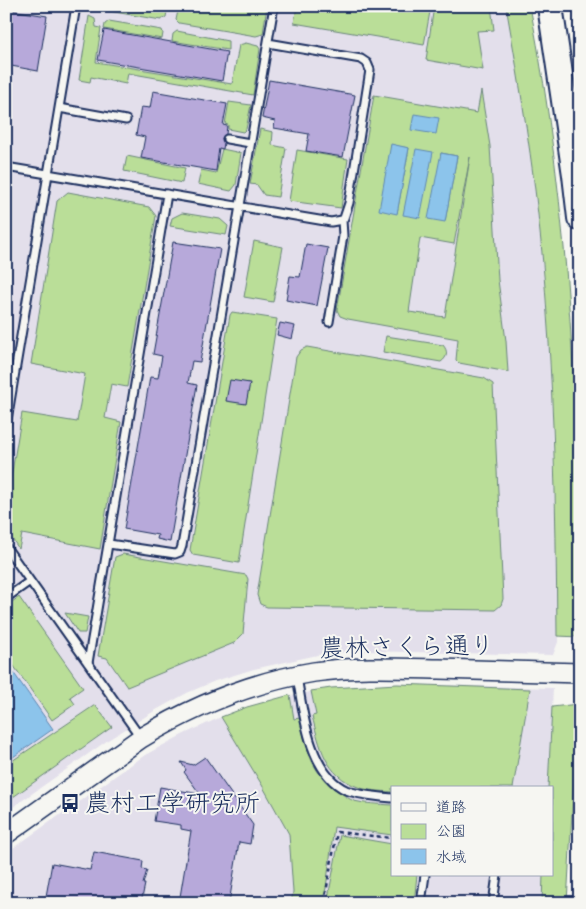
<svg xmlns="http://www.w3.org/2000/svg" width="586" height="909" font-family="Caveat,'Klee One',sans-serif">
<rect width="100%" height="100%" fill="#f6f6f2"/>
<filter id="ink" filterUnits="userSpaceOnUse"><feTurbulence type="fractalNoise" baseFrequency=".02" numOctaves="2"/><feDisplacementMap in="SourceGraphic" scale="10" xChannelSelector="R" yChannelSelector="G"/><feConvolveMatrix kernelMatrix="1 2 1 2 8 2 1 2 1" color-interpolation-filters="sRGB"/></filter>
<g filter="url(#ink)">
<!-- built -->
<path fill="#e3dfeb" d="M6 6H506L523 99 534 184 541 243 548 331 552 411 557 580 558 642 553 655 361 651 322 654 254 669 215 681 187 693 156 710 108 740 6 812Z
M397 684 553 688 548 788H392V875H543L542 903H6V853L145 755 182 735 221 717 269 700 331 688Z"/>
<!-- green -->
<path fill="#bade98" stroke="#6a867b" fill-rule="evenodd" d="M92 6H168L166 17 161 20 91 8Z
M179 6H267L263 34 256 36 179 23 176 20Z
M297 6H431L424 45 294 23Z
M434 6H491L494 30 477 31 483 70 426 60Z
M506 6H530C570 212 580 428 580 637L557 636C556 505 554 373 541 242 533 163 520 85 506 6Z
M89 16 95 19 96 27 101 28 96 62 232 84 239 45 246 43 258 46 260 49 253 95 128 73 126 84 91 77 90 82 79 80Z
M109 21 162 30 163 33 162 39 104 29 105 24Z
M177 31 228 41V50L172 41 173 34Z
M481 91 490 146 498 280 506 341 508 372 459 363 456 360 458 339 348 319 340 316 337 310 374 95 477 113ZM391 145 409 148 397 213ZM441 153 457 156 445 221ZM470 157 445 317 409 312 420 238 454 244Z
M229 102 251 105 246 129 243 132 228 129V125L225 124Z
M260 129 273 132 272 145 286 148 278 197 264 195 257 185 250 184Z
M222 149 241 153 236 185 231 191 198 184 201 170 216 173Z
M297 150 348 159 341 208 289 201Z
M127 156 185 168 182 183 124 171Z
M68 192 149 207 156 216 127 387 111 384 105 418 121 422 100 549 22 534 19 549 6 530V507L22 413 77 422 85 374 31 364 57 201Z
M182 213 220 219 228 226 226 235 170 226 172 218Z
M254 241 283 247 273 302 244 297Z
M232 312 277 319 239 563 193 555 190 550 230 315Z
M386 336 443 345C448 351 448 357 441 362L383 352Z
M307 347 484 378 493 384 503 599 501 605 495 610 267 607 260 604 257 595 296 357 301 350Z
M123 554 246 575 248 579 243 634 234 643 127 687 107 658 98 656 115 557Z
M19 597 83 688 70 697 75 704 52 720 6 655V606Z
M65 613 88 617 85 633H78Z
M397 684 530 689 513 788H392V792C381 791 368 791 358 787 325 775 320 747 312 716L316 715 311 691 331 688Z
M290 695 294 719 300 718C306 749 312 776 341 793 345 796 349 799 354 801 365 804 380 804 392 805V835L334 827 326 888 322 903H291L293 892 289 834 262 785 221 717 247 707Z
M578 704 567 903H542L543 875H552V788H548L552 707Z
M95 705 112 727 6 802V765Z
M340 835 392 844V875H417L414 903H327Z"/>
<!-- water -->
<path fill="#8cc4eb" stroke="#5f88b3" d="M414 114 439 118 436 134 411 130Z
M391 144 409 148 397 214 379 210Z
M416 149 433 152 420 218 403 215Z
M441 153 457 156 445 222 428 219Z
M6 662 53 729 6 762Z"/>
<!-- building -->
<path fill="#b7a9da" stroke="#1b2f5e" d="M6 9 47 16 38 71 6 65Z
M104 30 227 52 222 81 98 60Z
M269 80 355 95 343 157 306 151 309 134 274 128 275 121 262 118Z
M153 91 227 104 223 125 227 126 226 134 222 138 224 143 223 149 219 148 216 171 141 158 145 137 136 135 141 107 150 108Z
M173 242 220 249 200 362 192 361 188 383 197 385 170 542 157 539 158 535 124 529 150 377 158 378 162 356 153 354Z
M306 244 328 248 317 306 286 300 290 276 300 277Z
M280 323 295 326 292 339 277 335Z
M230 380 250 383 246 404 226 401Z
M205 757 253 825 250 844 239 842 229 903H179L191 831 181 829V825L154 821 160 787 200 794 184 772 186 770 181 762 193 765Z
M94 852 143 861 142 869 147 870 143 884H145L141 903 45 902 52 863 90 870Z"/>
<g fill="none" stroke-linecap="round" stroke-linejoin="round">
<!-- lane casing -->
<g stroke="#1b2f5e" stroke-width="11">
<path id="lane" d="M268 43 361 59 367 63 370 70 349 203 344 218 342 220 343 236 329 322
M59 108 126 120
M227 139 250 143
M6 167 331 222 342 220
M6 426 76 6
M109 544 175 554 180 552 182 546 274 6
M6 547 141 738
M6 598 30 581
M88 663 167 194
M297 676C303 712 309 773 346 790 360 796 378 796 392 798
M6 899 9 903
M421 903 425 875
M493 903 497 875"/>
</g>
<!-- secondary casing -->
<g stroke="#1b2f5e" stroke-width="22">
<path id="secondary" d="M6 834 141 738C194 706 252 682 314 672 355 666 398 668 439 669 486 670 533 672 580 673"/>
</g>
<!-- highway casing -->
<g stroke="#1b2f5e" stroke-width="28">
<path id="highway" d="M550 6 575 175 580 218"/>
</g>
<!-- path -->
<path stroke="#1b2f5e" stroke-width="2.5" stroke-dasharray="4 4" stroke-linecap="butt" d="M324 903 337 832 392 838"/>
<!-- lane -->
<use href="#lane" stroke="#f6f6f2" stroke-width="7"/>
<!-- secondary -->
<use href="#secondary" stroke="#f6f6f2" stroke-width="19"/>
<!-- highway -->
<use href="#highway" stroke="#f6f6f2" stroke-width="24"/>
</g>
</g>
<!-- icons -->
<defs>
<g id="bus-bare" transform="scale(1.5)"><path d="M-5-6H5V4H4V6H2V4H-2V6H-4V4H-5ZM-3.5-4V0h7V-4ZM-3.5 1.2v1.5H-2V1.2ZM2 1.2v1.5H3.5V1.2Z" fill="#1b2f5e" stroke="#f6f6f2" stroke-width="2.5" paint-order="stroke"/></g>
</defs>
<g fill-rule="evenodd">
<use href="#bus-bare" x="70" y="803"/>
</g>
<g text-anchor="middle" dominant-baseline="central" stroke-width="4" stroke-linejoin="round" paint-order="stroke">
<!-- street labels -->
<g font-size="25" fill="#1b2f5e" stroke="#f6f6f2">
<text transform="translate(407 647) rotate(-1)">農林さくら通り</text>
</g>
<!-- poi labels -->
<g font-size="25" fill="#1b2f5e" stroke="#f6f6f2" text-anchor="start">
<text x="85" y="803">農村工学研究所</text>
</g>
</g>
<!-- margin -->
<rect width="586" height="909" fill="none" stroke="#f6f6f2" stroke-width="25"/>
<rect x="12" y="12" width="561" height="884" fill="none" stroke="#1b2f5e" stroke-width="2" filter="url(#ink)"/>
<!-- legend -->
<rect x="391" y="786" width="162" height="90" fill="#f6f6f2" stroke="#9ea6b7"/>
<rect x="401" y="803" width="25" height="8" fill="#f6f6f2" stroke="#9ea6b7"/>
<text x="436" y="812" font-size="15" fill="#1b2f5e">道路</text>
<rect x="401" y="824" width="25" height="15" fill="#bade98" stroke="#9ea6b7"/>
<text x="436" y="836" font-size="15" fill="#1b2f5e">公園</text>
<rect x="401" y="849" width="25" height="15" fill="#8cc4eb" stroke="#9ea6b7"/>
<text x="436" y="862" font-size="15" fill="#1b2f5e">水域</text>
</svg>
